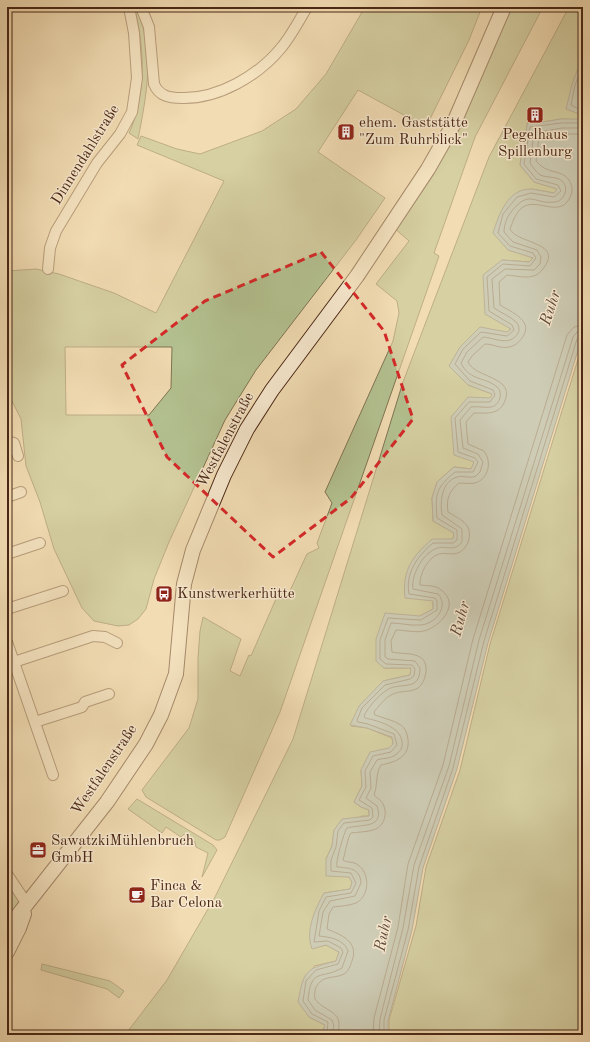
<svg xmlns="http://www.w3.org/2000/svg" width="590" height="1042" font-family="'Old Standard TT',serif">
<rect width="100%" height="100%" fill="#f2dcb3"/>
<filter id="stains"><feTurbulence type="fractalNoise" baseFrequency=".005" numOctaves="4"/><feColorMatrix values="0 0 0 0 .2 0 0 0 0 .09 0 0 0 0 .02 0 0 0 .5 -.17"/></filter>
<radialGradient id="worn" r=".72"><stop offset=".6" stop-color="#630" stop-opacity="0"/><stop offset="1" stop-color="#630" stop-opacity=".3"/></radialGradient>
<!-- green -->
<path fill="#b4c291" stroke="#7f7453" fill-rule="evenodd" d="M365 7H482L469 40 426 127 358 90 318 152 385 198 356 240 256 370 225 420 169 542 154 579 146 609 138 619 129 625 118 626 94 621 82 608 54 549 40 502 26 466 21 419 7 391V271L36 269 59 274 114 293 156 313 224 181 137 145 141 136 177 149 200 154 262 131 296 109 326 74ZM65 347H172L171 388 149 415H66Z
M504 7H543L475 137 434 253 439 256 280 712 225 837 220 840H216L146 797 142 790 189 728 198 699V658L200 631 203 617 241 639 230 671 240 676 249 655 251 656 279 592 288 595 307 554 319 548 317 543 332 503 325 492 393 341 399 313 397 301 376 284 409 241 393 227 456 127Z
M569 7H583V62L580 63 582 120 561 119 537 123 528 120 520 165 534 182 558 189 554 193 531 189 508 250 533 257 530 262 502 260 511 328 468 385 492 394 474 462 472 469 454 467 437 482 432 498 433 521 454 533 453 539 433 601V609L420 616 384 668H411L410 675 383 681 351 726 367 728 392 738 393 745 361 770 362 786 354 802 361 807 369 810V816H362L334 830 332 846 326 859 349 877 352 882 350 889 324 893 312 948 326 945 339 952 336 961 314 966 309 1017 325 1025 323 1031 305 1035H125L167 980 215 897 293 739 403 382 489 157Z
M136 10 139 11C154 57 147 93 138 139L129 133C146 97 145 49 135 11Z
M583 343V1035H389V1020L416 926 426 867 460 770 490 644Z
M137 799 213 845 217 850 202 877 208 853 196 847 195 842 184 834 181 837 166 827 162 833 128 809Z
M7 877 26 904 7 921Z
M42 964 110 981 124 991 119 998 107 989 41 970Z"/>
<!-- water -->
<path fill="#a2b8b9" stroke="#7f7e77" d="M583 62V334L488 643 457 769 423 868 412 930 388 1021V1035H305L323 1031 325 1025 309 1017 298 1002C304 970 305 969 336 961L339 952 326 945 312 949C305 931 315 909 324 893L350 889 352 882 349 877 326 876V859L332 846 334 830 342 819 369 816V810L361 807 354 802 362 786 361 770 370 752 389 748 393 744 392 737 367 728 350 725 359 706 383 681 410 675 411 668H384L376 661V639L385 613 420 616 433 609V601L405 598C402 570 412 557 432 539H453L454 533 433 521 432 498 437 482 454 467 471 469 474 462 454 455 451 417 468 397 490 398 492 394 468 385 449 366 460 347 480 327 507 332 511 329 485 314 483 275 502 260 529 262 533 258 508 250 493 233C499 214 508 188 532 189 539 190 547 192 554 193L557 189 534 182 520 165 528 120 537 123 561 119H582V115L566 109 572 84 580 63Z"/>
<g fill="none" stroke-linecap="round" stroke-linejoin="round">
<!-- shore -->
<path stroke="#767067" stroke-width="1" d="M583 66 575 85 571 105 583 111
M323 1035 327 1032 328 1022 312 1014 303 1001 306 981 316 970 338 964 343 952 341 948 328 941 314 942 319 911 326 897 351 893 356 883 351 873 331 871V860L336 847 338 831 344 823 370 820 373 817 372 808 359 800 366 787 365 771 373 756 391 752 397 745 394 734 368 724 358 722 357 720 362 708 385 685 410 679 414 676 415 669 412 665 386 664 380 659V640L388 618 421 620 437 610V601L435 598 409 594C405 572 418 556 433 543H453L457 540V530L437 518C435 493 436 488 455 472H473L478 462 475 458 458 452 455 418 469 402H490L495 395 493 390 470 381 455 364 463 349 481 332 507 336 514 330 512 325 489 311 487 277 503 264 530 266 536 258 533 253 510 246 498 233 503 214 517 197 531 193 554 197 561 191 558 185 536 179 524 164 530 127 561 123H583
M331 1035 334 1026 332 1020 315 1010 308 1000C311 967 321 980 342 968L348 951C344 939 329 937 319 936L323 912 330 901 355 896 361 883C360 868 349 868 337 867 335 863 344 832 347 828 361 824 385 829 377 806L366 798 371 788 370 772 377 760C382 758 390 759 395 755 400 752 403 748 402 742 401 727 379 721 365 718L364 716C368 707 379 695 387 690 400 681 420 693 420 668L415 661 388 659 385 657V640L391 623C401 623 411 626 420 625 434 625 450 607 438 594L413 589C411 575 422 555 435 549 444 544 454 553 462 542V529L442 515C440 502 441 482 457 477 463 475 470 479 476 476L480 472 483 462 478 454 463 448 460 420 471 407C478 406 484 408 491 407 499 406 504 393 497 387 486 377 469 381 461 363L467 352 483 337C495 338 510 347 518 333 520 330 519 325 516 322 510 316 501 313 494 308L492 279 505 269 534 270 540 264 541 257 537 250 513 242 504 232C504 225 507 217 511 212 530 188 534 205 555 202 564 201 569 189 563 182 558 176 547 178 540 175 536 172 532 166 530 163L534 133 562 128H583
M337 1035C346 1010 325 1013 315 999 314 993 315 986 320 982 326 976 337 978 344 974 349 971 350 966 352 961 359 942 342 935 327 929L329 914 333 907C340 906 349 906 356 903 370 896 370 873 358 865 353 861 347 863 343 860 345 854 348 836 351 833 358 832 367 832 373 830 384 827 388 814 383 804 381 800 377 798 374 795 378 785 375 775 381 765 396 762 410 757 408 739 407 733 405 728 401 725 393 720 383 718 375 715L374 712C378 707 385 698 391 695 399 690 410 693 418 688 423 684 425 678 426 672 428 650 405 655 392 652L391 641 396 630C404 630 415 633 424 631 440 627 461 604 441 590 436 585 427 586 420 585 419 575 428 557 439 554 446 552 453 556 460 552 465 549 468 544 469 539 472 523 459 519 448 512 446 499 449 491 459 483 464 483 470 484 475 483 489 479 492 461 484 451L468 444 466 422 474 413C486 413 498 415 504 403 517 376 476 379 468 362L472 356 485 344C493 344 501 349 509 347 515 346 519 342 522 338 535 321 511 312 500 305L499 282 507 275C519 276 534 281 542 270 566 242 517 244 510 229 513 221 517 209 525 206 540 199 562 219 571 195 573 190 572 185 569 180 562 169 547 175 536 161L539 138 562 134H583
M373 1035 374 1018 398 927 408 864 443 765 473 639 567 335 574 327 583 325
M379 1035 380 1019 403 928 414 865 449 766 479 640 573 337 577 332 583 331
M384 1035V1020L408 930 419 867 453 768 484 641 577 339 583 336"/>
<!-- street casing -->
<g stroke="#74543c" stroke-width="12">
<path id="street" d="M141 7 149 27 154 84C159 96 169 98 182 98 218 99 258 76 281 48 291 36 299 21 307 7
M48 269 50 248 56 231 97 163 120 134 132 112 137 78 134 33 129 7
M7 441 14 443 18 456
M7 497 21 492
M7 554 40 543
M7 609 63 591
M7 642 53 775
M14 662 93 636 105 637 117 643
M35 722 82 707 85 702 109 694
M7 874 27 904"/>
</g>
<!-- secondary casing -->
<g stroke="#4a2715" stroke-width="16">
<path id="secondary" d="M7 929 107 802 146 744 161 715 176 674 184 584 193 550 224 475 247 429 272 390 357 276 428 169 453 125 504 7
M7 952 19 928 24 914"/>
</g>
<!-- street -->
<use href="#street" stroke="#f7e8ce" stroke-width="10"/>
<!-- secondary -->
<use href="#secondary" stroke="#f7e8ce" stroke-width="14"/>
</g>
<!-- marked area -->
<path d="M0 0H590V1042H0ZM321 252 384 331 413 419 351 498 273 557 167 457 122 365 205 301Z" fill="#f2dcb3" fill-opacity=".55" fill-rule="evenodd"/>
<path fill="none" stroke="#d62828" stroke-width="3" stroke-dasharray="8 5" stroke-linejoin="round" d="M321 252 384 331 413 419 351 498 273 557 167 457 122 365 205 301Z"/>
<!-- icons -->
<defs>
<g id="building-square" transform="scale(0.9)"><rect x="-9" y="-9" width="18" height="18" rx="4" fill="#8f2418" stroke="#f7e8ce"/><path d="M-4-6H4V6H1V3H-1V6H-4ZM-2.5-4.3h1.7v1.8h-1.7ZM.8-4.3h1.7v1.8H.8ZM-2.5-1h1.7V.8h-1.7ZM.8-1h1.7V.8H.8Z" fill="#fff"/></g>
<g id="bus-square" transform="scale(0.9)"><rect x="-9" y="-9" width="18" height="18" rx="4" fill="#8f2418" stroke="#f7e8ce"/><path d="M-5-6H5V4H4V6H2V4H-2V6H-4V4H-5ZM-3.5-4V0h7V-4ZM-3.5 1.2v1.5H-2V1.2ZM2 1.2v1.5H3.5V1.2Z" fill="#fff"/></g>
<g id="office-square" transform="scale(0.9)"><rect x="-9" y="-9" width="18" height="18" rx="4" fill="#8f2418" stroke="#f7e8ce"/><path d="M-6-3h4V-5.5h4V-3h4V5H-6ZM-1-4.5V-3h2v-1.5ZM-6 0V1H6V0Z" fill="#fff"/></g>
<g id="cafe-square" transform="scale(0.9)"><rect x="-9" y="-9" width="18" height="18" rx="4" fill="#8f2418" stroke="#f7e8ce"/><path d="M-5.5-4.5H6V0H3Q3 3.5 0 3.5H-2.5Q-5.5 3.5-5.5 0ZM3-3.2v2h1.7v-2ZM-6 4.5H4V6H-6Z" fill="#fff"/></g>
</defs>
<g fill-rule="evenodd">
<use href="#building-square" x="535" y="115"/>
<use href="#building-square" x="346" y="132"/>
<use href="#bus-square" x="164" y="594"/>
<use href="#office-square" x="38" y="850"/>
<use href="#cafe-square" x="137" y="895"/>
</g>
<g text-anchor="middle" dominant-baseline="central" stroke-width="3" stroke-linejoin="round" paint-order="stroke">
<!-- poi labels -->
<g font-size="15" fill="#4a2715" stroke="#f7e8ce" text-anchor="start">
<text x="359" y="123">ehem. Gaststätte<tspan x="359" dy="17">"Zum Ruhrblick"</tspan></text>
<text x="535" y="135" text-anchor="middle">Pegelhaus<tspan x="535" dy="17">Spillenburg</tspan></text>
<text x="177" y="594">Kunstwerkerhütte</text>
<text x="51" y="841">SawatzkiMühlenbruch<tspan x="51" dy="17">GmbH</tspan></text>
<text x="150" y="886">Finca &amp;<tspan x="150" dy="17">Bar Celona</tspan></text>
</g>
<!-- street labels -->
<g font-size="15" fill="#4a2715" stroke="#f7e8ce">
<text transform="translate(86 155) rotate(-58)">Dinnendahlstraße</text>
<text transform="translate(226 440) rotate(-62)">Westfalenstraße</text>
<text transform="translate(105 770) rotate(-56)">Westfalenstraße</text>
</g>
<!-- water labels -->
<g font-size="16" font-style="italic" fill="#604b3e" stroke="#f7e8ce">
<text transform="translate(551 308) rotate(-72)">Ruhr</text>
<text transform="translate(461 619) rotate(-74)">Ruhr</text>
<text transform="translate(384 934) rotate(-78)">Ruhr</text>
</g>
</g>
<!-- margin -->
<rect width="590" height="1042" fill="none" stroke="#f2dcb3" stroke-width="24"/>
<rect x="8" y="8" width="574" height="1026" fill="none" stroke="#4a2715" stroke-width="2"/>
<rect x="12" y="12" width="566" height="1018" fill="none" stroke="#4a2715"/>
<rect width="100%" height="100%" filter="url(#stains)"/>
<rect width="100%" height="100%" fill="url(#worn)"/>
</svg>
